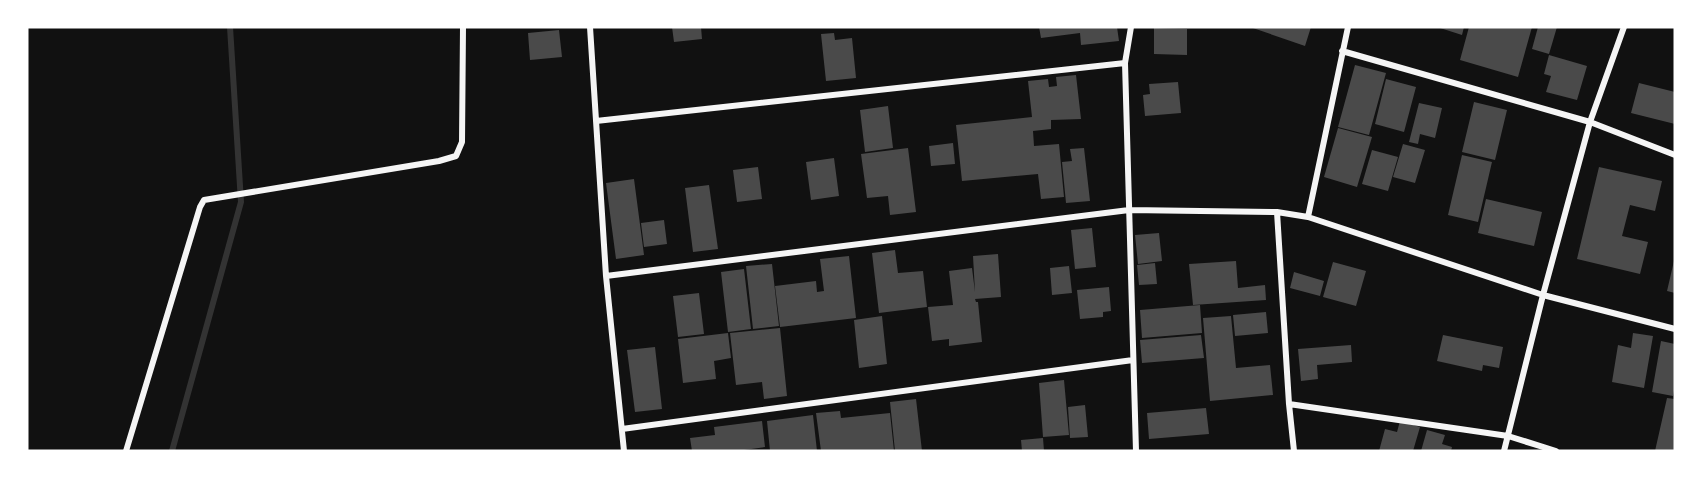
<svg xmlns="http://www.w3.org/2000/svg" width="1702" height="478" font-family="Raleway,sans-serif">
<rect width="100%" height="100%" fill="#111"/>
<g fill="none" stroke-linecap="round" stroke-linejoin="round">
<!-- stream -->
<path stroke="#333" stroke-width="6" d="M172 451 241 202 230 27"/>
</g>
<!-- building -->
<path fill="#4a4a4a" d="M672 27H701L702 39 674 42Z
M1039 27H1117L1119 41 1081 45 1080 33 1041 38Z
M1250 27H1311L1305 46Z
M1437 27H1464L1462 35Z
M1469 27H1532L1518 77 1460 60Z
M1538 27H1557L1549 54 1532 49Z
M1154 28 1187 29V55L1154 54Z
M559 30 562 57 530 60 528 33Z
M834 33 835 40 852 38 856 78 826 81 821 34Z
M1549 55 1587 66 1577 100 1546 92 1551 76 1544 74Z
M1355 65 1386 73 1369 135 1338 127Z
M1076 75 1081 119 1051 120V129L1033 131 1034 146 1059 144 1064 197 1041 199 1038 174 962 181 956 125 1032 117 1028 81 1048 79 1049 87 1057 86 1056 77Z
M1386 79 1416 87 1404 132 1375 124Z
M1178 82 1181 113 1145 116 1143 95 1150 94 1149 84Z
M1639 83 1675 92V124L1631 113Z
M1474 102 1507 110 1495 160 1462 152Z
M1419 103 1442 108 1435 138 1420 134 1418 144 1409 142Z
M888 106 893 148 865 152 860 110Z
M1338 128 1372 137 1357 187 1324 177Z
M953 143 955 164 931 166 929 146Z
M1403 144 1425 150 1415 183 1393 177Z
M908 148 916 212 890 215 888 196 867 198 861 154Z
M1084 148 1090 201 1066 203 1062 162 1072 161 1070 149Z
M1372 150 1398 157 1388 191 1362 184Z
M1462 155 1492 162 1478 222 1448 215Z
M834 158 839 196 811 200 806 162Z
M758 167 762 199 737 202 733 170Z
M1599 167 1662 181 1655 211 1630 205 1622 236 1648 242 1640 274 1577 259Z
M634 179 644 255 616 259 606 183Z
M709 185 718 249 693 252 685 188Z
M1486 199 1542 212 1534 246 1478 233Z
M664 220 667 244 644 247 641 223Z
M1092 228 1096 267 1075 269 1071 230Z
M1159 233 1162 261 1138 264 1135 235Z
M895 250 898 273 923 271 927 307 879 313 872 253Z
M998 254 1001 297 975 299 976 302H978L982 342 949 346V339L932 341 928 307 953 305 949 271 972 268 975 292 973 256Z
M849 256 856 318 780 327 775 286 816 281 817 292 824 291 820 259Z
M1236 261 1238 288 1265 285 1266 300 1193 305 1189 264Z
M1674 261H1675V293L1667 291Z
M1333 262 1366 271 1356 306 1323 297Z
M1155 263 1157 284 1139 285 1137 265Z
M772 264 779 326 753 329 746 266Z
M1069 266 1072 293 1052 295 1050 268Z
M744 269 751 329 728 332 721 272Z
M1294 272 1324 281 1320 296 1290 288Z
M1109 287 1111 311 1103 312V317L1080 319 1077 290Z
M699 293 704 334 678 337 673 296Z
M1200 305 1202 333 1142 338 1140 310Z
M1266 312 1268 333 1235 336 1233 315Z
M882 316 887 364 859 368 854 320Z
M1231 316 1236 368 1270 365 1273 395 1210 401 1203 318Z
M780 328 787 396 764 399 762 382 736 385 730 333Z
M728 333 731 358 714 361 716 379 683 383 678 339Z
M1633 333 1653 336 1644 388 1612 382 1618 345 1631 348Z
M1201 335 1204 358 1142 363 1140 340Z
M1443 335 1503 347 1499 368 1483 365 1482 371 1437 361Z
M1661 341 1675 344V385L1673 396 1652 392Z
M1351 345 1352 362 1317 365 1318 379 1301 381 1298 349Z
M655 347 662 409 635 412 627 350Z
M1064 380 1069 435 1043 437 1039 383Z
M1667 398 1675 399V451H1655Z
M916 399 922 451H895L890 402Z
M1085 405 1088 437 1070 438 1068 407Z
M1206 408 1209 434 1149 439 1147 413Z
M840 411 841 418 890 413 894 451H821L816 413Z
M813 415 817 451H770L767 421Z
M762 421 765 447 737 451H692L690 438 715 435 714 427Z
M1400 421 1420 427 1413 451H1379L1385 429 1397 432Z
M1427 430 1445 435 1442 444 1452 447 1451 451H1421Z
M1043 438 1044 451H1022L1021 440Z"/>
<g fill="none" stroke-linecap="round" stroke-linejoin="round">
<!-- minor -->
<path stroke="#f5f5f5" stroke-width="6" d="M590 27 606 276 624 451
M1131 27 1125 63 1136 451
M1342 51 1590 122 1675 155
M596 121 1125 63
M1277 212 1289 404 1294 451
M1308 217 1348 27
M606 276 1129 210 1277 212 1308 217 1543 295 1675 329
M1289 404 1508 436 1556 451
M622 429 1133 360
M126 451 200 207 204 200 439 161 456 156 462 142 463 27
M1504 451 1543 295 1590 122 1624 27"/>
</g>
<!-- border -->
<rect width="1702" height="478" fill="none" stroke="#ffffff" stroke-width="57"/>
</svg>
